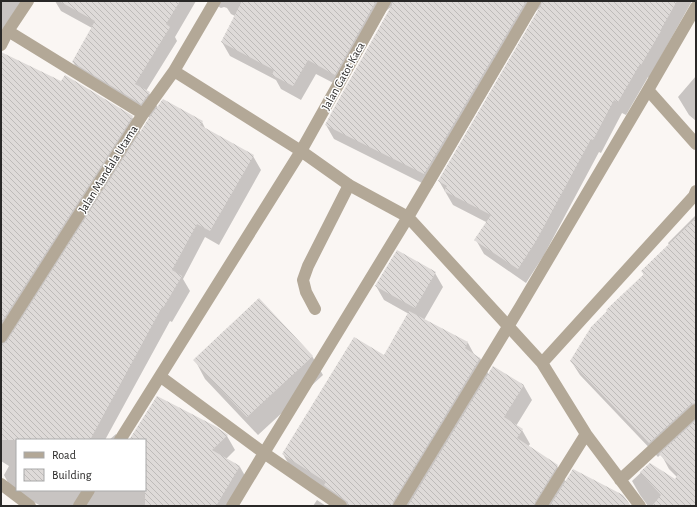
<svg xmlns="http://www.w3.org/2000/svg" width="697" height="507" font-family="'Alegreya Sans',sans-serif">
<defs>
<pattern id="building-back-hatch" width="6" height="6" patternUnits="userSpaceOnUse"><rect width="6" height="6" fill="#dedad8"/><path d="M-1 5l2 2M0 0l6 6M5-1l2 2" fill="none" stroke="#bebbb9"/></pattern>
</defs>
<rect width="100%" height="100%" fill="#faf6f3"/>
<!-- shadow -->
<path fill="#0003" d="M1 1H22L1 31Z
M55 1H196L175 37 177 41 146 91 149 93 158 108 202 122 206 130 253 156 261 170 219 245 205 237 183 279 190 291 172 322 170 321 105 440H17V490H145V440H130L215 427 227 436 235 450 226 459 240 467 248 481 233 506H41L12 490 4 475 9 466 1 461V53L132 117 141 133 150 118 81 76 73 62 92 28 61 11Z
M208 1H692L649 78 648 77 626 115 622 113 601 153 599 152 544 255 526 283 484 254 476 240 488 223 453 205 439 181 541 7 536 11 432 188 334 139 326 125 391 7 386 11 343 88 316 74 301 100 281 89 276 80 230 56 222 42 235 16 231 14 227 8 224 7 221 8Z
M696 76V121L689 115 678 97Z
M696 215V506H648L640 495 632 481 650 464 675 480 677 477 669 469 661 454 658 457 580 375 571 361 644 275 642 271 669 245 668 243Z
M435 273 443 287 424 320 468 343 475 356 480 358 489 375 493 367 524 386 532 400 516 426 522 430 530 444 528 447 557 466 566 482 618 494 619 493 629 506H343L291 468 283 454 385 357 409 314 384 300 376 286Z
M312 356 323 375 258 435 205 379 195 360Z
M116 434 119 440H109Z
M317 500 326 506H313Z"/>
<!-- building -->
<path fill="url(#building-back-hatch)" d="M59 1H180L166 24 170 27 135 84 150 92 141 104 72 62 95 21Z
M242 1H376L335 75 308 60 293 86 272 75 274 70 221 42Z
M392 1H526L424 174 325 125 334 108 392 5Z
M542 1H677L660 31H661L641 65 640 64 618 102 614 100 593 140 591 139 536 241 518 269 474 240 491 215 444 191 447 186 438 181 541 5Z
M1 52 61 81 65 75 133 116 1 323Z
M163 99 203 121 200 125 254 155 210 231 197 224 172 270 182 276 163 308 162 307 90 440H1V344L5 343 7 341 149 118Z
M696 218V403L691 404 649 443 570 361 591 327 607 311 606 310 644 274 641 271Z
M397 250 436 272 415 308 375 286Z
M259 298 313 356 247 417 193 360Z
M409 311 468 342 465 348 480 358 393 502 392 506H348V502L345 500 324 485 326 482 282 454 354 337 384 355Z
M493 366 524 385 504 417 523 429 517 438 558 465 535 502 534 506H408Z
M157 396 215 426 228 435 212 450 240 466 216 506H145V440H129Z
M696 420V506H652L661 495 640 472 650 463 675 479 678 474 659 454Z
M573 469 623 495 631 506H550Z"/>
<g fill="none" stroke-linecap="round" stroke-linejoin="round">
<!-- lane -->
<path stroke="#b3a897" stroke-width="12" d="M315 309 306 292 303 280 308 266 349 185"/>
<!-- street -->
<path stroke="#b3a897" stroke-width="12" d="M8 31 143 114
M1 45 8 31 28 1
M174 71 301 151 349 185 408 217 542 363 586 434 640 506
M648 90 696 144
M1 337 143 114 174 71 215 1
M542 363 694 196 696 191
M161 377 264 453 341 506
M120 440 301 151 385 1
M620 480 696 410
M1 484 30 506
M79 506 89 490
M232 506 264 453 408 217 535 1
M399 506 520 307 648 90 696 7
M541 506 586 434"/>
</g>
<g text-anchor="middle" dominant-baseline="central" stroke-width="3" stroke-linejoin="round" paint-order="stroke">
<!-- street labels -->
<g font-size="12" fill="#292827" stroke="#fff">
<text transform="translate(343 76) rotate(-61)">Jalan Gatot Kaca</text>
<text transform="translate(108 169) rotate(-58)">Jalan Mandala Utama</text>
</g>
</g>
<!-- border -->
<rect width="697" height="507" fill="none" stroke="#292827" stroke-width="4"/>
<!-- legend -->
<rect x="16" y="439" width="130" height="52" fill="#ffffff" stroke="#a9a9a9"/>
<rect x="24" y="452" width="20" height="6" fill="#b3a897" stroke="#a9a9a9"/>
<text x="52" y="459" font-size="12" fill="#292827">Road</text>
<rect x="24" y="469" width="20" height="12" fill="url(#building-back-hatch)" stroke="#a9a9a9"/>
<text x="52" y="479" font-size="12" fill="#292827">Building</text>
</svg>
